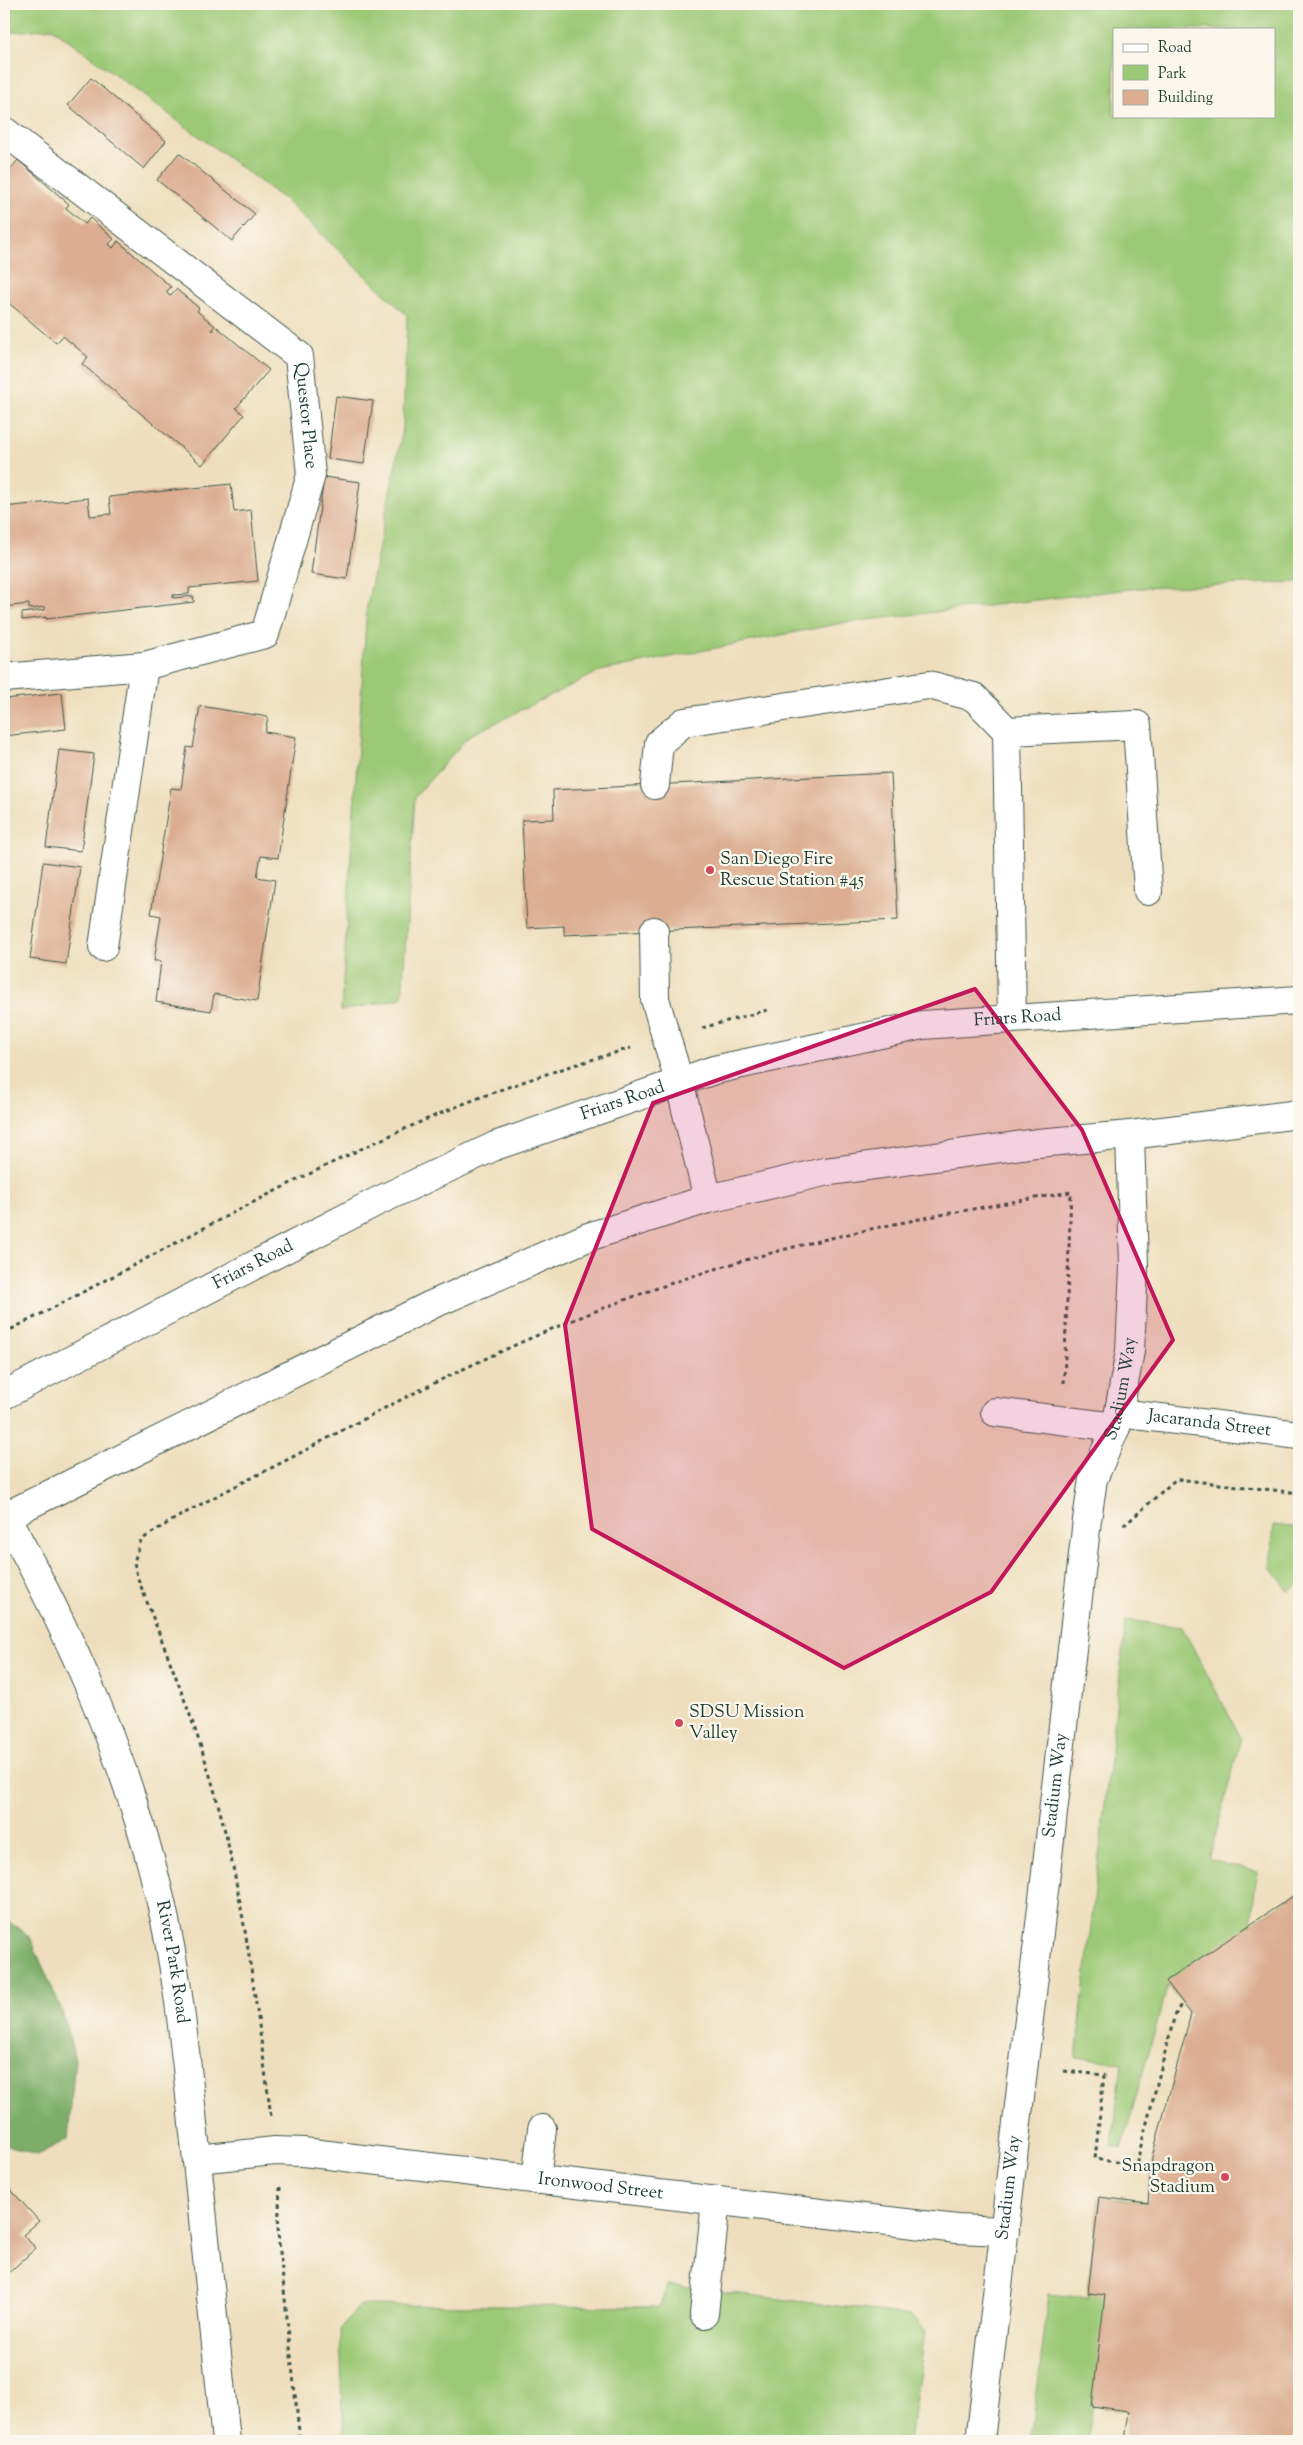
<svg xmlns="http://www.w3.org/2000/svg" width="1303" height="2445" font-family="'Sorts Mill Goudy',serif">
<rect width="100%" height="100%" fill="#fbf7ec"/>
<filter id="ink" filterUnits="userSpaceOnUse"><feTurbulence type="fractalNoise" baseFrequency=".02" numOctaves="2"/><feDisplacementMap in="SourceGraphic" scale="10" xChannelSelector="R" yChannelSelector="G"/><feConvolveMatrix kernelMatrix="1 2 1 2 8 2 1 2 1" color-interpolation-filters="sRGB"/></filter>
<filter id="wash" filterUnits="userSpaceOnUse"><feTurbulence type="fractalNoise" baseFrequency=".0096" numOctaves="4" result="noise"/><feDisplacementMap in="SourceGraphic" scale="20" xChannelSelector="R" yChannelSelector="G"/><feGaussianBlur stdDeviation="1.12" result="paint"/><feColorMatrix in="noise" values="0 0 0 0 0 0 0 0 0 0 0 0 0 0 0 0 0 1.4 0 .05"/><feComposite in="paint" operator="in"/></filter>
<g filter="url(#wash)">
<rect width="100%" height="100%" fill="#eedebd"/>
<!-- green -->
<path fill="#9cc976" stroke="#5e8355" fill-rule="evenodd" d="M4 4H1299V582L1139 588 842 623 600 671 469 736 415 797 402 998 341 1011 367 606 403 427 407 315 284 199 52 28 4 33ZM1114 29H1274V116H1114Z
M1274 1525 1299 1528V1584L1289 1591 1270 1567Z
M1126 1620 1182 1627 1241 1738 1209 1860 1257 1872 1251 1924 1299 1892V2441H1125L1129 2411 1093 2406 1087 2441H1031L1049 2294 1087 2298 1099 2197 1148 2202 1191 2014 1168 1985 1121 2149 1112 2146 1122 2063 1076 2057Z
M667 2285 910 2315 925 2332 910 2441H344L340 2330 360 2305 660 2307Z"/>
<!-- forest -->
<path fill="#7dad67" stroke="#4e754e" d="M4 1918 30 1937 62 2011 75 2059 68 2139 37 2155 4 2145Z"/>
<g id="blocks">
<!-- building -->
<path fill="#dcad91" d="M91 78 166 141 144 169 68 105Z
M179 153 255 214 232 241 157 180Z
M18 160 69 204 66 208 85 224 90 218 114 239 109 244 113 248 118 241 171 287 166 292 170 296 176 289 199 308 197 311 215 326 212 329 213 331 217 327 269 370 236 408 244 415 202 465 82 364 88 357 63 336 56 343 4 299V177Z
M336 396 373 401 364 464 328 459Z
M324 477 360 482 347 579 311 574Z
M231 484 234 512 251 510 258 581 189 588V594L173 595V598L193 596 194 602 46 619V617L22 620V613L45 610V607L29 609V604L4 607V507L88 498 90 516 111 514 109 497Z
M62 693 66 729 4 736V699Z
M200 706 268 717 265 732 296 737 278 858 261 856 257 877 275 880 257 1001 214 994 211 1011 156 1002 161 961H154L161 916 151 914 171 788 181 789 187 747 193 748Z
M59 750 94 754 81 851 46 847Z
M891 773 898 920 564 935V926L527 928 522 820 554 819 553 790Z
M43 862 80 867 66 964 30 959Z
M1299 1892V2441H1125L1129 2411 1092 2406 1105 2295 1088 2293 1099 2197 1148 2203 1152 2157 1191 2014 1166 1981Z
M4 2182 39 2221 23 2235 36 2248 4 2277Z"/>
</g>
</g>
<g filter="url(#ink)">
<use href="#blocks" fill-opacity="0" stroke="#3e5549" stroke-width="1"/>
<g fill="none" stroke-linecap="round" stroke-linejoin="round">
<!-- minor casing -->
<g stroke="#3e5549" stroke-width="30">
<g id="minor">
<path id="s1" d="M4 131 299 356 311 475 265 634 144 666 4 678"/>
<path d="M655 785 659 743 684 722 929 685 974 697 1007 731"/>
<path d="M654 931 655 999 679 1081 708 1199"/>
<path d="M103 947 144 666"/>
<path d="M1012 1018 1007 731 1137 725 1148 891"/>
<path d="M995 1412 1116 1427"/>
<path id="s2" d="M1119 1413 1299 1435"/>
<path id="s3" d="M4 1513C71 1635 128 1762 160 1898 179 1978 186 2060 195 2142 206 2242 216 2342 226 2441"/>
<path id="s4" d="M197 2159 275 2151 303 2152 957 2229 1005 2231"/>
<path d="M536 2180 542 2129"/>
<path d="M704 2314 716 2201"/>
<path id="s5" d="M980 2441 1087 1520 1093 1479 1116 1427 1130 1351 1134 1266 1130 1135"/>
</g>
</g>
<!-- highway casing -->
<g stroke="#3e5549" stroke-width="30">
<g id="highway">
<path id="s6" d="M4 1395 376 1202 495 1146 714 1070 922 1025 1299 1000"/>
<path d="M4 1517 431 1305 588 1237 708 1199 824 1172 1037 1143 1130 1135 1299 1114"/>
</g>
</g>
<!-- path -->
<path stroke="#3e5549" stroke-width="3" stroke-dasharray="4 4" stroke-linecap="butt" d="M702 1028 771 1009
M4 1333C146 1261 285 1180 432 1117 496 1089 563 1068 631 1048
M1123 1524H1126L1176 1479 1299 1493
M1064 2071 1104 2075 1095 2159 1136 2165 1174 2018 1182 2002
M271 2116C257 2011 245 1903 217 1800 196 1723 165 1650 137 1576L134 1562 141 1540C190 1507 251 1479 304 1451 427 1384 551 1323 684 1279 810 1237 940 1214 1071 1192L1064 1383
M280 2187 278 2233 300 2441"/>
<!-- minor -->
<use href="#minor" stroke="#fff" stroke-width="28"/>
<!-- highway -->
<use href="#highway" stroke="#fff" stroke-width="28"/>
</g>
</g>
<!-- marked area -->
<path fill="#c2185b" fill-opacity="0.2" stroke="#c2185b" stroke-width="4" stroke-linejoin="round" d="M975 989 1082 1130 1173 1340 991 1592 844 1668 592 1529 565 1325 653 1103Z"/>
<!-- markers -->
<g fill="#d1495b" stroke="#fbf7ec" stroke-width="2">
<circle cx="710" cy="870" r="5"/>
<circle cx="679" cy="1723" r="5"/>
<circle cx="1225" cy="2177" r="5"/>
</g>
<g text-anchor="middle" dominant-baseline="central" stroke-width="4.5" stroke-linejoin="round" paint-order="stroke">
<!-- street labels -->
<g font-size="18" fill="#1f3d34" stroke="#fbf7ec">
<text stroke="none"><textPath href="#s1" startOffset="431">Questor Place</textPath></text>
<text stroke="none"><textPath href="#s6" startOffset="1091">Friars Road</textPath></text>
<text stroke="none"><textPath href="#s6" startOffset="686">Friars Road</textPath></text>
<text stroke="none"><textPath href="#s6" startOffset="281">Friars Road</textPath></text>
<text stroke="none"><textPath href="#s5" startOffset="1064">Stadium Way</textPath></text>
<text stroke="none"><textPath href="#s2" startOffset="91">Jacaranda Street</textPath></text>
<text stroke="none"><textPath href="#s5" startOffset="660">Stadium Way</textPath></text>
<text stroke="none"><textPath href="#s3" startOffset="482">River Park Road</textPath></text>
<text stroke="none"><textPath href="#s4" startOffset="406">Ironwood Street</textPath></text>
<text stroke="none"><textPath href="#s5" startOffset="255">Stadium Way</textPath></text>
</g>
<!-- poi labels -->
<g font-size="18" fill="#1f3d34" stroke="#fbf7ec" text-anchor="start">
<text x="720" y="860">San Diego Fire<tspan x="720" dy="21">Rescue Station #45</tspan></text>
<text x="689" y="1713">SDSU Mission<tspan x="689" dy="21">Valley</tspan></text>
<text x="1215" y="2167" text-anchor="end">Snapdragon<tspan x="1215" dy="21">Stadium</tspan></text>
</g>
</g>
<!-- margin -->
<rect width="1303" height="2445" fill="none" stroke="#fbf7ec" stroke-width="20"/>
<!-- legend -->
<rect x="1113" y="28" width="162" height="90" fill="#fbf7ec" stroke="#a3ada2"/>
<rect x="1123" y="44" width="25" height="8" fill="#ffffff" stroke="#a3ada2"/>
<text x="1158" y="52" font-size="15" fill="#1f3d34">Road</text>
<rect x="1123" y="65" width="25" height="15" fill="#9cc976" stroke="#a3ada2"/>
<text x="1158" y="78" font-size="15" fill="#1f3d34">Park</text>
<rect x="1123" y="90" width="25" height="15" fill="#dcad91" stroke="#a3ada2"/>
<text x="1158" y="102" font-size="15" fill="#1f3d34">Building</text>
</svg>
